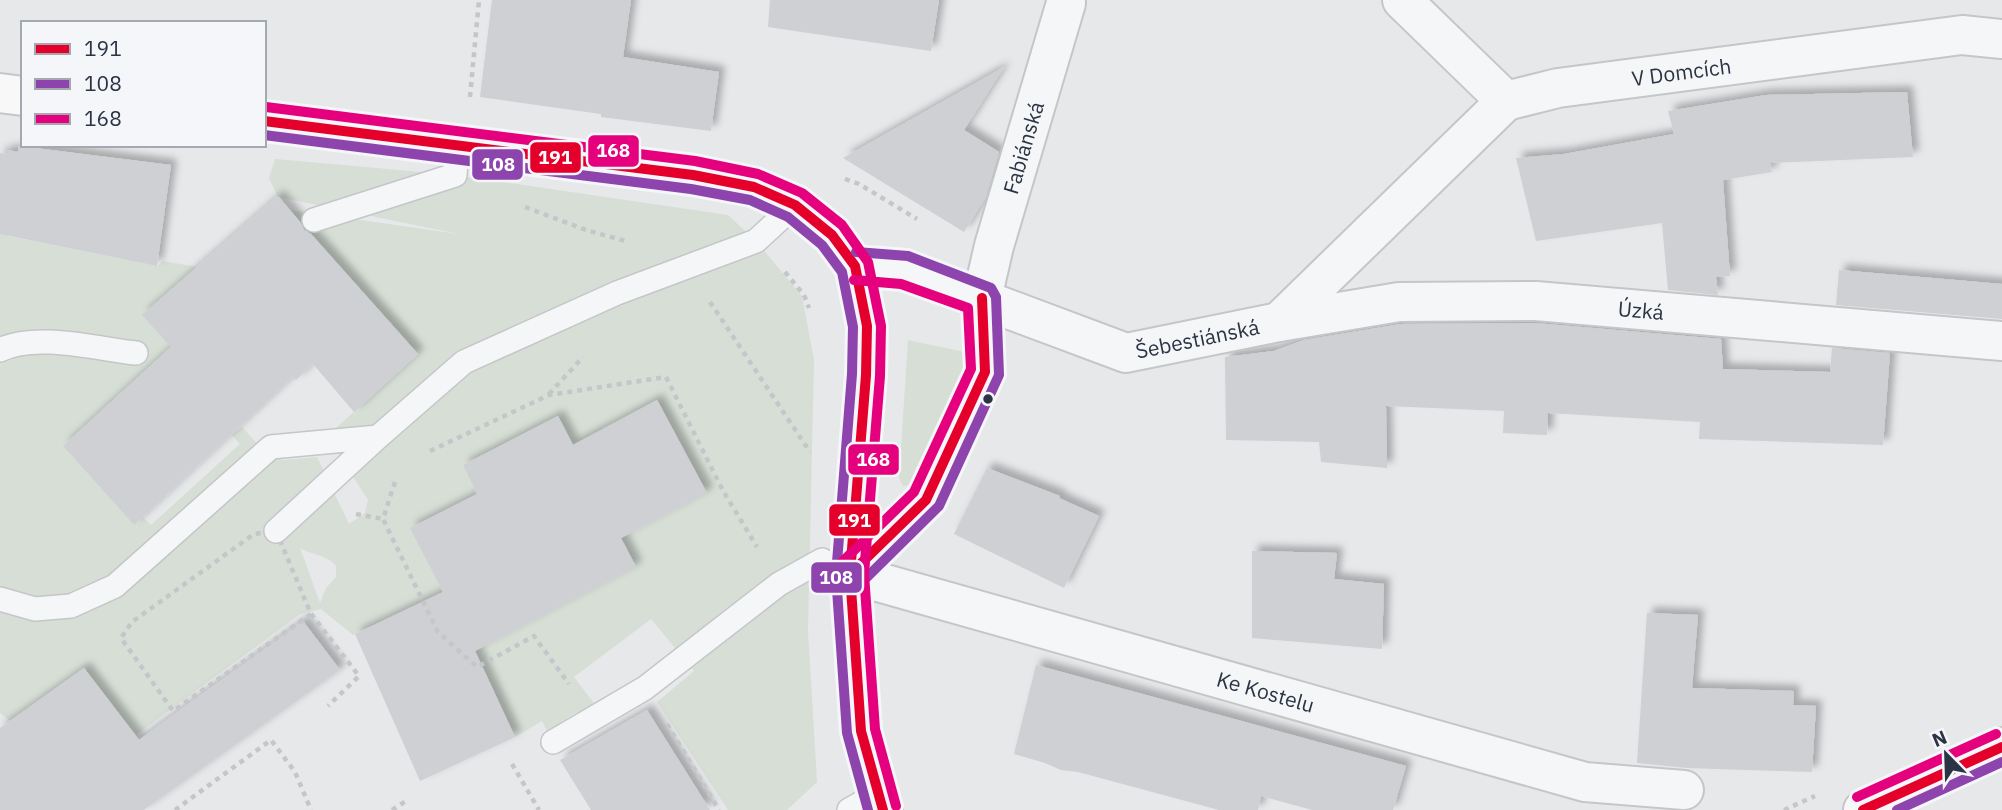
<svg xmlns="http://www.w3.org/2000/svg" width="2002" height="810" font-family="'IBM Plex Sans',sans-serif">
<defs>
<filter id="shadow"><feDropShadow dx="6" dy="-6" stdDeviation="3.5" flood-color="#0004"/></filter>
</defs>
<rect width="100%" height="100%" fill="#e6e8ea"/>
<!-- green -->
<path fill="#d6ded6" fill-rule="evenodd" d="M275 159 455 175 728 215 756 241 802 296 814 360 808 631 817 782 787 810H728L657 702 694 671 651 619 574 677 596 706 575 713 547 731 542 721 515 737 486 674 394 616 353 635 321 609 300 614 136 735 84 668 10 721 0 713V228L9 230 8 236 157 266 163 261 197 267 171 347 63 446 134 525 143 517 151 525 240 444 232 435 242 427 269 457 284 460 317 457 349 524 365 513 368 500 327 436 418 354 290 210 459 234 278 197 269 178ZM658 401 706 493 621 538 411 528 477 494 463 465 558 416 573 445ZM300 548C311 555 328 555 336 566V577L326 588 320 603Z
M908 340 964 352 967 372 916 479 912 485 903 486 899 478Z"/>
<!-- building -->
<path fill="#ced0d3" filter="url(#shadow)" d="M492 0H631L623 57 719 72 711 131 601 117V114L480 97Z
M770 0H939L931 51 768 27Z
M1004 67 964 130 999 152 986 197 964 232 843 158Z
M1907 92 1913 157 1770 163 1772 172 1723 180 1730 276 1716 277 1718 295 1668 290 1662 223 1536 241 1516 158 1564 154 1674 134 1668 111 1766 95Z
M19 146 171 165 157 266 0 234V153L7 154V150L18 152Z
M278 196 300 222 304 230 311 234 418 354 354 412 313 364 296 380 293 377 134 525 63 446 171 347 142 315Z
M1839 270 2002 284V319L1836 305Z
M1535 323 1721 339 1723 369 1830 372 1832 348 1890 353 1883 445 1699 439 1700 422 1548 413 1547 435 1503 433 1504 411 1386 406 1387 468 1321 462 1319 442 1226 440 1225 357 1274 351 1304 340 1401 324Z
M657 400 707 493 621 538 636 567 475 651 515 737 420 781 355 634 443 592 410 528 477 494 463 465 558 416 573 445Z
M987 468 1060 496 1059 498 1099 516 1064 588 954 534Z
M1252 551 1337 553 1334 579 1384 584 1382 649 1252 638Z
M1647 613 1698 615 1692 688 1794 691 1793 705 1816 706 1812 772 1687 768 1637 763Z
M303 621 340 670 144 810H0V728L84 668 139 740Z
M1036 665 1406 766 1393 810H1312L1261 796 1258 810H1219L1078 772 1061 770 1045 763 1014 754Z
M647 710 710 810H591L560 760Z"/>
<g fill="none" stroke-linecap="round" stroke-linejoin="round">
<!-- lane casing -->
<g stroke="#c4c6c8" stroke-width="26">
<path id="lane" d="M314 220 455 175 457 145
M0 350C35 332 98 349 136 353
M276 531 378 437
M0 599 35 609 71 606 115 586 271 447 378 437 464 362 617 293 756 241 795 205
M553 742 645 688 779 584 822 560 850 574 926 500 985 372 982 298
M849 810 877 794"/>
</g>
<!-- street casing -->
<g stroke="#c4c6c8" stroke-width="42">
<g id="street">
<path d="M1402 0 1506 101"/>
<path id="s1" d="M1506 101 1558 88 1962 35 2002 39"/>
<path id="s2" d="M855 266 904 270 1126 353 1279 322 1506 101"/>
<path id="s3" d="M982 298 994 246 1066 3"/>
<path id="s4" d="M1279 322 1399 302 1536 301 2002 341"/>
<path id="s5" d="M850 574 1585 782 1684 790"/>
</g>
</g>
<!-- secondary casing -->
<g stroke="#c4c6c8" stroke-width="42">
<path id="secondary" d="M0 93 23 96
M264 121 693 175 754 187 795 205 832 235 855 266 867 326 866 375 850 574 861 731 883 810
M1863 810 2002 747"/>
</g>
<!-- path -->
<path stroke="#c5c6ca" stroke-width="4.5" stroke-dasharray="5 5" stroke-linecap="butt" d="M470 97 479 0
M845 179 859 184 917 219
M525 207 586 230 629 242
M785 272 804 295 809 308
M710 302 810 452
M549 394 583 357
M430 451 549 395 666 377 722 489 757 547
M395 482 383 519 438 632 477 667 534 636 569 684
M356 514 383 519
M276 531 311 614 173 711 121 638 132 622 254 534Z
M311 614 359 676 328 706
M667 724 719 810
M512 764 539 810
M175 810 271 740 295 772 311 810
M392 810 406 801
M1784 810 1815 796"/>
<!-- lane -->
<use href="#lane" stroke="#f5f6f7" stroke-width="23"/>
<!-- street -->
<use href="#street" stroke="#f5f6f7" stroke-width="38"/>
<!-- secondary -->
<use href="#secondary" stroke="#f8f8f8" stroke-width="38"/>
<!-- bus-1 casing -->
<g stroke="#f4f6f9" stroke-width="16">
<path id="bus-1" d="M264 121 693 175 754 187 795 205 832 235 855 266 867 326 866 375 850 574 861 731 883 810
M850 574 926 500 985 372 982 298
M1863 810 2002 747"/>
</g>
<!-- bus-2 casing -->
<g stroke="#f4f6f9" stroke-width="16">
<path id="bus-2" d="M264 135 691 189 750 200 788 217 822 245 842 272 853 327 852 374 836 575 847 733 868 810
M856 252 908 256 991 288 996 297 999 375 939 506 860 584
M1897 810 2002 762"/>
</g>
<!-- bus-3 casing -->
<g stroke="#f4f6f9" stroke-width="16">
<path id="bus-3" d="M266 107 695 161 758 174 802 193 842 225 868 262 881 326 880 376 864 574 875 729 896 806
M840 564 914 492 971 369 968 308 901 284 854 280
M1857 797 1996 734"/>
</g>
<!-- bus-1 -->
<use href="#bus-1" stroke="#e4002b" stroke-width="10"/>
<!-- bus-2 -->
<use href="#bus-2" stroke="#8e44ad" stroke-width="10"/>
<!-- bus-3 -->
<use href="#bus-3" stroke="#e5007d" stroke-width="10"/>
</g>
<!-- markers -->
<circle fill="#2b3445" stroke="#f4f6f9" stroke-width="2.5" cx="988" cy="399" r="6"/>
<g text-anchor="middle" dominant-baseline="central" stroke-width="5" stroke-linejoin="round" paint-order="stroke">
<!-- street labels -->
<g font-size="21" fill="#2b3445" stroke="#f4f6f9">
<text stroke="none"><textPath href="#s1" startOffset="178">V Domcích</textPath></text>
<text stroke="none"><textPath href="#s3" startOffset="156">Fabiánská</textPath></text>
<text stroke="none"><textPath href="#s4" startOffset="364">Úzká</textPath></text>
<text stroke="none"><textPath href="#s2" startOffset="359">Šebestiánská</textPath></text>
<text stroke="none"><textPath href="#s5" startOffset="432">Ke Kostelu</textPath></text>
</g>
</g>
<g stroke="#f4f6f9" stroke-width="2.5">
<rect x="587" y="134" width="53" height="34" rx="7" fill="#e5007d"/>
<rect x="529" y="141" width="53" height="33" rx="7" fill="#e4002b"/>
<rect x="471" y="148" width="53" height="33" rx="7" fill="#8e44ad"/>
<rect x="847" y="443" width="53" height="33" rx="7" fill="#e5007d"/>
<rect x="828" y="503" width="53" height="34" rx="7" fill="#e4002b"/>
<rect x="810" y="561" width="53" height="33" rx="7" fill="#8e44ad"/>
</g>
<g font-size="19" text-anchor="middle" font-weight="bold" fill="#fff">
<text x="613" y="157">168</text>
<text x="555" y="164">191</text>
<text x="498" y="171">108</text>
<text x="873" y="466">168</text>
<text x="854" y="527">191</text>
<text x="836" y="584">108</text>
</g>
<!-- legend -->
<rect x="21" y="21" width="245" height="126" fill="#f4f6f9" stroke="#a4a8b1" stroke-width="2"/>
<rect x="35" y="44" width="35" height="10" fill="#e4002b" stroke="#a4a8b1" stroke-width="2"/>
<text x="84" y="56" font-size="21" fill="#2b3445">191</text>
<rect x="35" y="79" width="35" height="10" fill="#8e44ad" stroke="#a4a8b1" stroke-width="2"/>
<text x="84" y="91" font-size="21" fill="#2b3445">108</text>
<rect x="35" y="114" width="35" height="10" fill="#e5007d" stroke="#a4a8b1" stroke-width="2"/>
<text x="84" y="126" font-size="21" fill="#2b3445">168</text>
<!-- north arrow -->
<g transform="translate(1946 754) rotate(337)" stroke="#f4f6f9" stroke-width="5" paint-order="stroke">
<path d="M0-5L12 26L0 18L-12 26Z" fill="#2b3445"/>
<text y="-10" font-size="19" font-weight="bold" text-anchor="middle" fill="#2b3445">N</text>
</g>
</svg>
